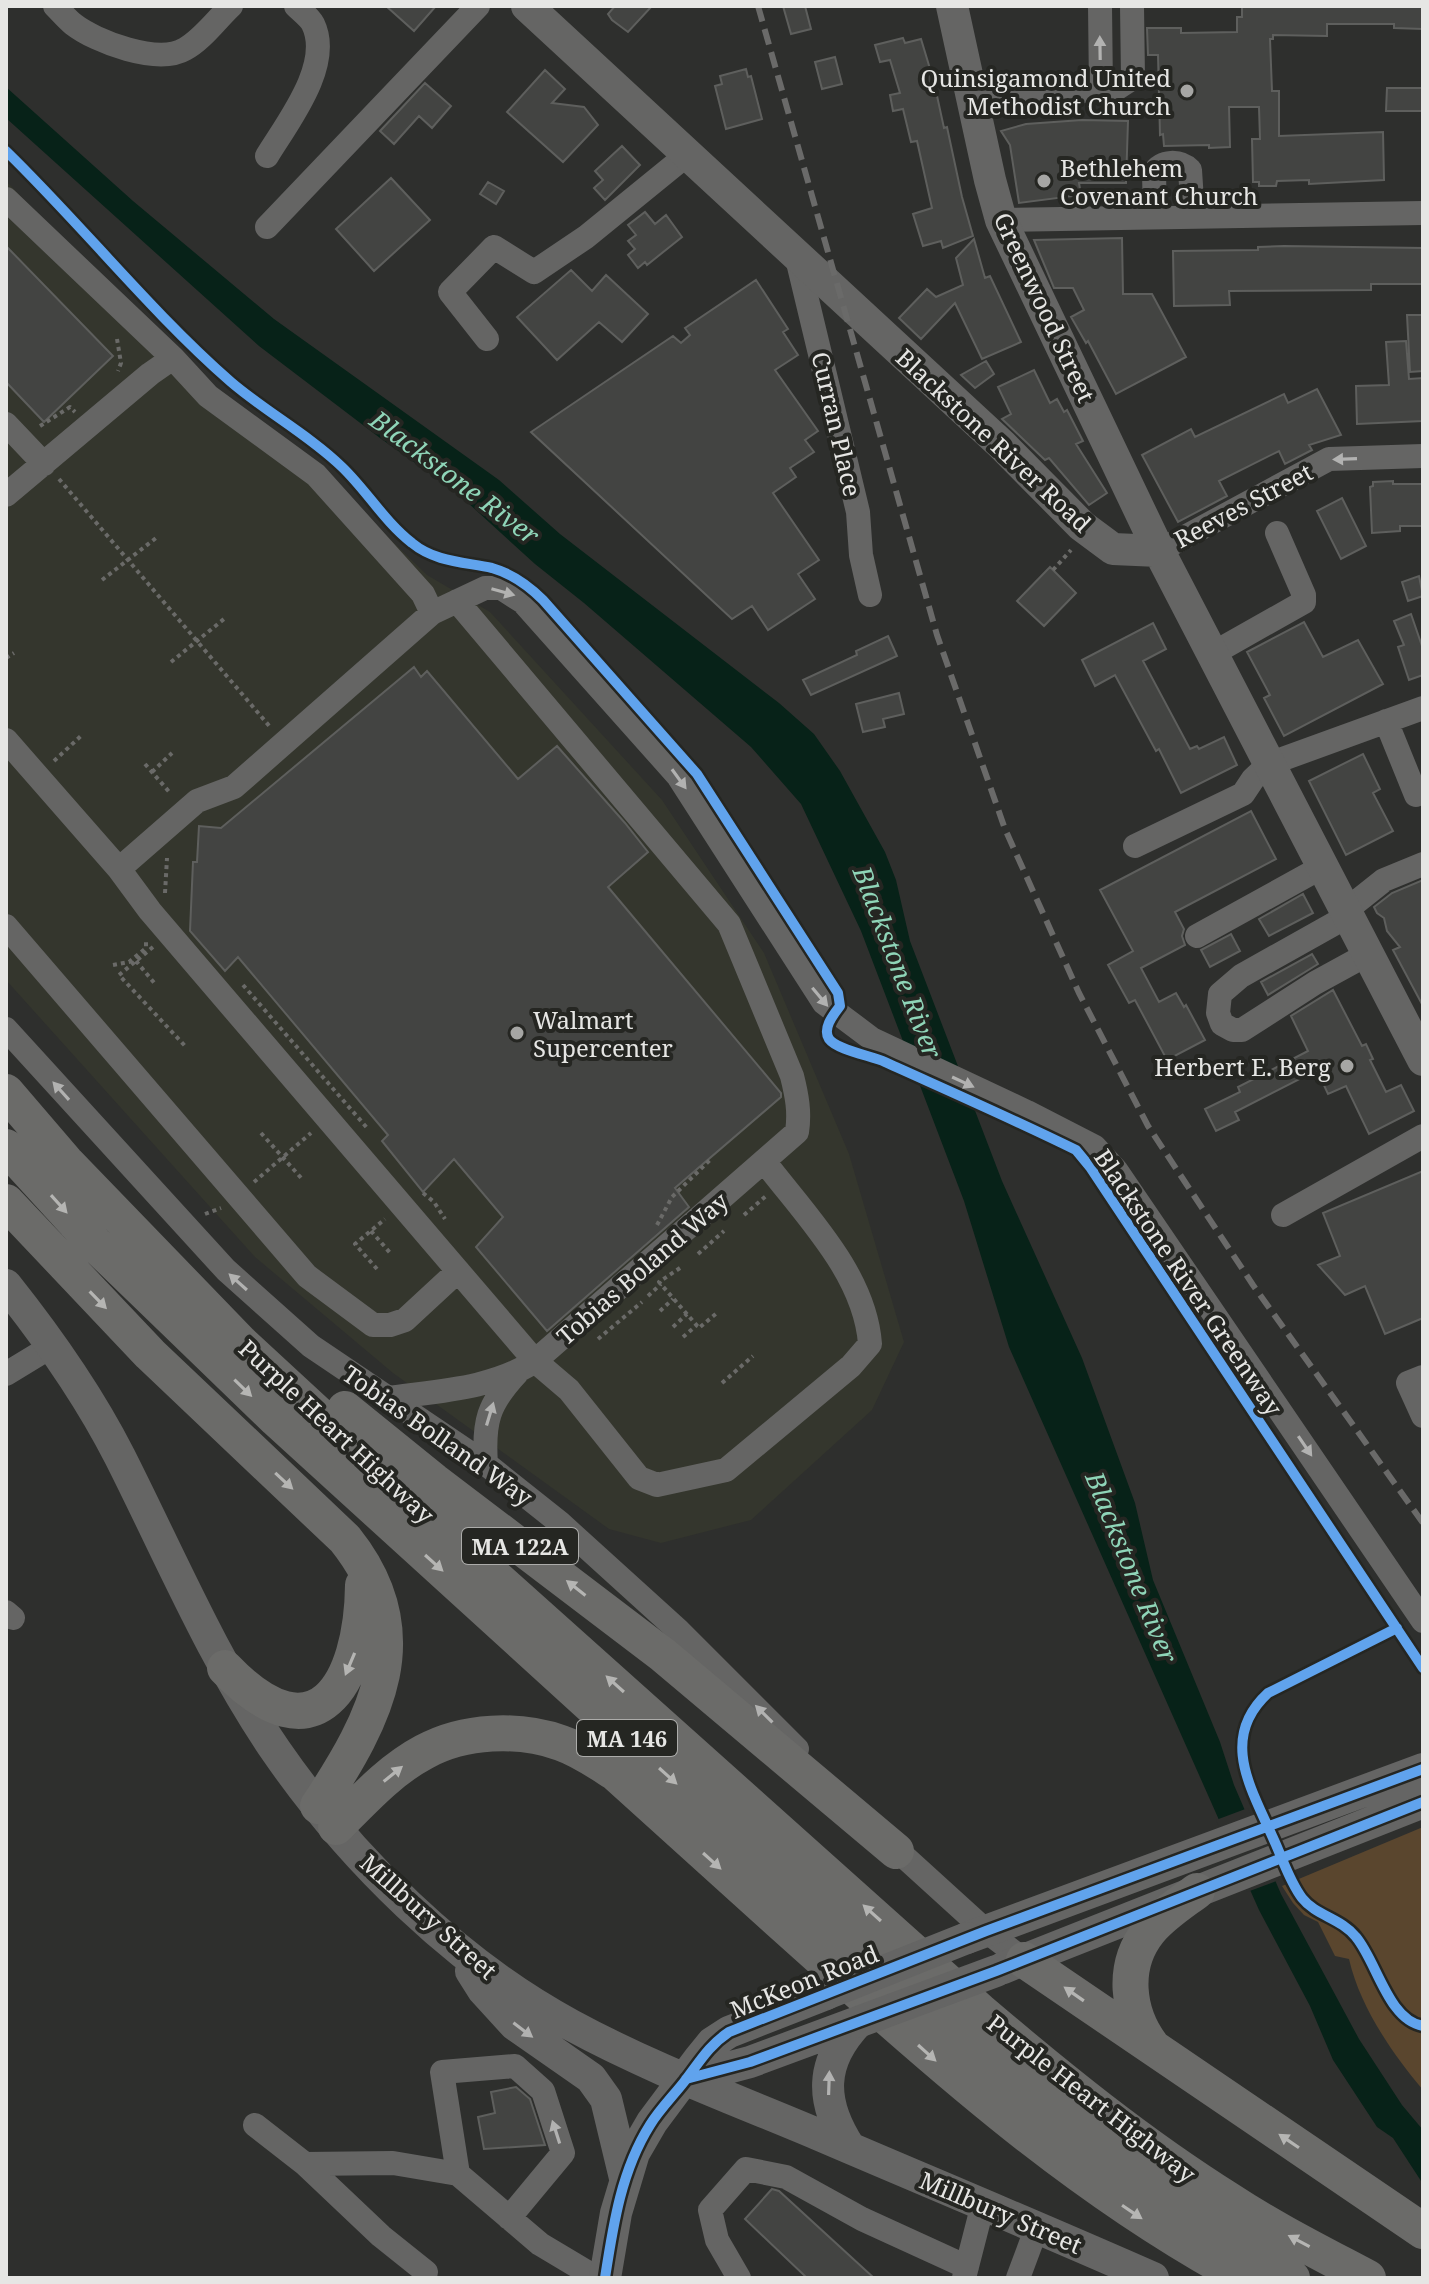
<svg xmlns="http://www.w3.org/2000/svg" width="1429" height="2284" font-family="'Noto Serif',serif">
<rect width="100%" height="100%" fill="#2e2f2d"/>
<!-- built -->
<path fill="#34362d" d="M6 181 200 379 330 481 427 575 490 612 662 800 764 953 849 1154 904 1342 872 1410 751 1520 661 1543 609 1529 393 1373 255 1257 6 980Z"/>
<!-- green -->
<path fill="#5a462e" d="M1423 1827V2090C1392 2053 1360 2007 1349 1959L1335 1956 1318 1922 1304 1915 1293 1903 1282 1886Z"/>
<!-- water -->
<path fill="#072218" d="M6 87 133 201 274 319 499 480 560 534 779 703 814 734 840 771 885 852 896 880 910 941 1002 1181 1082 1358 1135 1503 1153 1580 1220 1742 1234 1785 1281 1894 1359 2039 1402 2105 1423 2130V2184L1393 2138 1377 2127 1333 2060 1310 2006 1259 1910 1009 1347 964 1201 861 931 801 804 751 747 584 603 535 564 456 492 380 438 259 346 6 118Z"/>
<!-- pier -->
<path fill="#2e2f2d" d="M1248 1808 1279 1880 1247 1892 1216 1820Z"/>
<!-- building -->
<path fill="#434442" stroke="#5e5f5d" stroke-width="2" d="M386 6H436L414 31Z
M615 6H652L628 32 612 20 608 14Z
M783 6H805L811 29 791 34Z
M1242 6H1423V29L1394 28V24H1327V36L1273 35V39H1270L1272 91H1279V136L1383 132 1384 180 1309 184V180L1277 181 1276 186H1259V182H1253L1252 139H1260L1259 107H1229L1230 147 1209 148V145L1164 146 1163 134 1160 135 1158 55H1148L1147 28H1181V33L1237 32V17H1242Z
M903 38 905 43 921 39 934 82 944 128 947 127 962 197 973 236 943 248 941 241 923 246 913 214 932 208 917 141 911 142 903 109 893 111 890 95 900 93 890 60 880 62 875 45Z
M835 57 842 84 822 89 815 62Z
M746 69 748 77 751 76 762 119 726 129 715 86 722 84 720 76Z
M545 70 565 89 552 103 584 107 598 125 563 162 507 112Z
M425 83 451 106 432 128 419 116 394 144 380 131Z
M1387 88H1423V111H1386Z
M1082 120 1128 121 1126 183H1079L1081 195 1019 203 1010 145 1001 131 1026 124Z
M622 146 640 165 605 200 594 188 603 180 595 171Z
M391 178 430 220 374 271 336 229Z
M488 182 504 191 496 204 480 194Z
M645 212 655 224 666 215 682 237 647 265 645 262 638 268 628 255 635 249 628 241 636 235 628 225Z
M1122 238 1123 294H1152L1186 357 1116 394 1088 341 1086 343 1071 317 1084 310 1073 288H1054L1034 240Z
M974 239 985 278 990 276 1021 342 982 359 955 303 921 339 899 318 927 289 936 297 963 285 956 258Z
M6 246 113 356 44 422 6 382Z
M1284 246 1423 248V284H1371V290L1229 291 1230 305 1174 306 1173 251 1258 250V247Z
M571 270 592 291 606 275 648 314 622 342 599 322 557 360 517 317Z
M756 280 788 329 783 332 798 355 775 370 818 431 805 440 814 452 790 468 796 477 773 493 819 560 798 574 815 599 768 630 752 606 732 619 531 432 673 336 681 343 690 335 685 328Z
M1407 315H1423V371L1410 372Z
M1406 341 1409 379 1423 378V421L1357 424 1356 386 1389 385 1386 342Z
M986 361 994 374 975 388 961 375Z
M1034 370 1050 403 1057 399 1064 412 1067 410 1083 441 1076 444 1107 493 1089 505 1049 458 1045 460 1002 419 1011 414 998 387Z
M1317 389 1341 435 1309 445 1312 450 1285 464 1279 451 1219 481 1227 496 1178 522 1142 455 1191 429 1195 437 1284 394 1288 403Z
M1393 481V484H1423V526H1400V531L1372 533 1370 487 1373 486V482Z
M1342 498 1366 546 1341 559 1317 511Z
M1050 567 1076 593 1044 626 1017 601Z
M1419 576 1423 596 1408 601 1402 582Z
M1411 614 1423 649V675L1409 680 1398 647 1404 645 1394 621Z
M1304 622 1323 657 1358 640 1383 684 1284 736 1264 698 1270 695 1247 652Z
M1153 623 1166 649 1143 661 1190 749 1197 746 1199 749 1224 737 1237 765 1181 793 1159 749 1156 751 1115 675 1095 686 1082 660Z
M888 636 897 656 811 695 803 680 857 655 856 651Z
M414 667 421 677 427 671 518 779 557 746 625 823 648 852 608 887 781 1093V1097L675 1188 689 1207 547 1331 476 1247 503 1217 454 1159 423 1192 382 1141 388 1135 238 957 225 971 190 931 193 862H197L199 826 221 828Z
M899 693 904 714 883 719 885 727 863 732 856 704Z
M1363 754 1380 789 1373 793 1393 831 1346 855 1309 781Z
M1251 811 1276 859 1175 912 1184 929 1182 936 1185 945 1141 968 1159 1002 1176 993 1184 1007 1186 1005 1205 1040 1167 1060 1135 1000 1129 1003 1108 965 1133 951 1100 890Z
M1423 880V1006L1393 950 1400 947 1387 931 1384 918 1377 913 1374 907 1392 893Z
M1303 894 1313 913 1269 936 1259 919Z
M1231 934 1240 951 1210 967 1201 950Z
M1312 954 1318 964 1268 995 1261 982Z
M1333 990 1362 1046 1366 1044 1373 1059 1370 1060 1386 1092 1401 1085 1414 1111 1369 1134 1346 1086 1328 1094 1317 1070 1235 1112 1239 1120 1216 1131 1205 1109 1240 1092 1238 1087 1308 1051 1291 1016Z
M1423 1171V1318L1385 1334 1365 1286 1345 1295 1318 1265 1340 1256 1323 1213Z
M516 2087 530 2099 545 2145 484 2149 478 2117 495 2113 491 2092Z
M772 2189 779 2191 874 2278H807L745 2219Z"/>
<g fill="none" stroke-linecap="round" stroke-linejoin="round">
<!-- path -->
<path stroke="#6a6a68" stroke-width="4" stroke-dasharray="4 4" stroke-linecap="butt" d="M117 339 121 363 118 371
M40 426 70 407 75 412
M59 479 271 728
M1053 570 1071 550
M102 580 156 538
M6 658 14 653
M171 662 224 619
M54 761 83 734
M145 764 171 794
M152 772 172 753
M165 893 167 858
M153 947 119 975 186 1047
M136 961 156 985
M113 965 129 962 146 948V940
M243 985 368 1129
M261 1133 303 1180
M254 1182 311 1133
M423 1193 434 1202 445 1219
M205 1214 221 1208
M744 1215 766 1196
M657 1225 672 1197 711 1159
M371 1231 392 1255
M698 1254 724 1231
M680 1268 659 1282 699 1328 718 1312
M377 1269 355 1244 385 1219
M648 1296 661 1284
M660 1311 673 1299
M673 1327 687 1314
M683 1337 697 1325
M598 1339 642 1302
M722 1383 753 1356"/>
<!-- minor -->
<path stroke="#656564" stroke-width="24" d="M55 6C61 12 67 19 73 24 96 42 158 65 185 49 202 40 217 19 231 6
M1100 6 1101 90
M973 103 997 97 1116 89 1133 78 1132 6
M267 156C287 123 333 65 313 24 310 18 301 11 296 6
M6 199 173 358 208 396 316 475 423 594 432 613
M1155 216 1154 173C1161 160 1180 160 1190 170L1193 216
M1001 220 1423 213
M267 227 478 6
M796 254 858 512 861 555 870 595
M487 339 450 292 494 247 534 272 586 237 688 154
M6 424 44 464
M6 495 150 374 173 358
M1159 551 1329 459 1423 456
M1212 654 1304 602V595L1277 533
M1386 721 1416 795
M6 740 119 869
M1135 846 1243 794 1253 779 1269 764 1423 708
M1345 911 1384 880 1423 864
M1348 916 1241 976 1220 994 1218 1013 1222 1024 1233 1030H1242L1315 983 1368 954
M6 926 307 1276 373 1325H390L405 1320 458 1271
M1197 936 1322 867
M6 1029 226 1270 311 1346 486 1464 560 1523 679 1631 797 1749
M764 1161C805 1215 865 1274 870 1344L851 1366 726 1470 657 1485 639 1478 569 1390 535 1361 150 911 119 869 197 801 234 787 432 613 485 588H501L523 602 678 776 824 1003 872 1039 1027 1112 1095 1147 1116 1170 1423 1621
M1283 1215 1423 1136
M6 1374 52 1346
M1423 1377 1408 1383 1423 1416
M388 1398C437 1391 493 1389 535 1361L797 1132C800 1112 797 1096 792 1076L729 924 457 601
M486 1464C483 1422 488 1404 517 1373
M6 1612 13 1618
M887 1841 986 1931 1024 1960
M255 2125 305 2164
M458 2174 442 2072 515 2066 543 2091 563 2153 509 2218
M426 2272 381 2236 305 2164 393 2163 458 2174 540 2244 597 2278
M739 2278 717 2240 710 2210 746 2169 786 2177 862 2219 967 2267
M964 2278 983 2204
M1018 2278 1037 2227"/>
<!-- major -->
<path stroke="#656564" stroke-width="32" d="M527 6 1002 445 1082 526 1113 549 1159 551
M952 6 990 180 1001 220 1159 551 1423 1060
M6 1285C49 1339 89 1396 120 1457 170 1556 213 1659 276 1751 350 1858 456 1963 571 2025 650 2068 734 2099 817 2134 929 2182 1042 2229 1153 2278
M967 1938 1423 1769
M1003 1968 1423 1802
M471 1971 483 1990 515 2025 591 2078 606 2099 625 2178
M686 2079 750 2062 858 2022
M850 2148C820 2102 819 2063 858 2022
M605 2278 616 2213 634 2153 652 2122 699 2059 712 2043 729 2032 826 1994"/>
<!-- highway -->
<path stroke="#6b6b69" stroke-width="36" d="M6 1092 66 1162 241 1343 475 1559 980 2011C1060 2079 1140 2144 1229 2200 1273 2229 1321 2253 1368 2278
M6 1147 95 1244 276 1419 699 1804 985 2058 1077 2135 1162 2197 1292 2278
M6 1202 150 1354 345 1539C421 1634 376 1718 318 1806
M345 1409 434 1481 663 1655 896 1851
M225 1668C316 1763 362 1684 363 1585
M336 1827C363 1800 390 1770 424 1752 464 1730 519 1728 561 1743 581 1750 598 1762 615 1773 688 1839 762 1906 836 1972 963 2086 1092 2197 1243 2278
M1024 1960 1423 2231
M1152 2046C1127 2013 1121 1966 1149 1931 1162 1915 1181 1903 1197 1891"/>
<!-- rail -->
<path stroke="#6a6a69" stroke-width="6" stroke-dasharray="16 8" stroke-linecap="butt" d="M758 6 937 635 1005 829 1079 993 1148 1126 1253 1285 1423 1523"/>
<!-- major-bridge -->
<path stroke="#656564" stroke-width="32" d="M826 1994 967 1938
M858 2022 996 1971"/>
<!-- cycleway casing -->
<g stroke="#252622" stroke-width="15">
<path id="cycleway" d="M6 151C83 226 150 311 231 382 266 412 309 435 342 467 367 491 384 521 412 543 435 562 464 562 492 568 513 574 528 585 543 600L697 774 838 993 840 1006C834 1014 822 1028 829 1039 837 1050 872 1056 885 1062 949 1091 1013 1119 1076 1150L1090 1167 1423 1668
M1397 1628 1268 1693C1219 1738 1251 1788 1273 1838 1282 1857 1289 1881 1302 1898 1316 1916 1341 1918 1356 1937 1377 1962 1388 2020 1423 2026
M686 2079 750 2062 996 1971 1423 1802
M605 2278C613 2226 621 2171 650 2125 659 2110 673 2096 684 2082 699 2063 708 2046 729 2032L986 1931 1423 1769"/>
</g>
<!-- cycleway -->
<use href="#cycleway" stroke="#60a3ed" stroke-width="10"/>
</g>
<!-- one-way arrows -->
<defs><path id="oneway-solid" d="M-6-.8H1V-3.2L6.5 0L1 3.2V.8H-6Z" transform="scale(2)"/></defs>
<g fill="#b2b2b1">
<use href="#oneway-solid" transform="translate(1100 48) rotate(-91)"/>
<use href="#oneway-solid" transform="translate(1345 459) rotate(178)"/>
<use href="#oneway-solid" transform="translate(503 592) rotate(16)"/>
<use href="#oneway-solid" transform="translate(679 779) rotate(54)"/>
<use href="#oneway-solid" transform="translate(820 997) rotate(50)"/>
<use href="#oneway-solid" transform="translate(963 1082) rotate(25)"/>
<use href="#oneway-solid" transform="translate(61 1091) rotate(-132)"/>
<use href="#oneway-solid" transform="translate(238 1282) rotate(-138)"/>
<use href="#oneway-solid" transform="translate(490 1414) rotate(-73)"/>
<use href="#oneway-solid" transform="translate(1305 1446) rotate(56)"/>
<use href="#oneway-solid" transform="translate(764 1714) rotate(-135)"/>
<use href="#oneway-solid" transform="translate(523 2030) rotate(37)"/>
<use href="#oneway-solid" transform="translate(829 2083) rotate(-88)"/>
<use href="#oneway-solid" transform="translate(556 2132) rotate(-108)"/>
</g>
<g fill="#b5b5b3">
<use href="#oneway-solid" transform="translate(59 1204) rotate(48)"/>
<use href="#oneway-solid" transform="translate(98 1300) rotate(46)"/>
<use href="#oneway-solid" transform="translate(243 1388) rotate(44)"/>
<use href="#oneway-solid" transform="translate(284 1481) rotate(43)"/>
<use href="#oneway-solid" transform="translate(434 1563) rotate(42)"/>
<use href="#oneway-solid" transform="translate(576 1588) rotate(-142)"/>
<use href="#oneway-solid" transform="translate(350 1664) rotate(113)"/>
<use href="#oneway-solid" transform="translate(615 1684) rotate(-138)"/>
<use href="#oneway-solid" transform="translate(393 1774) rotate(-39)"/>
<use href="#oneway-solid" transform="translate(668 1776) rotate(42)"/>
<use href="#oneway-solid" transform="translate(712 1861) rotate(42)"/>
<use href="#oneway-solid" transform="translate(872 1913) rotate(-138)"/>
<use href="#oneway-solid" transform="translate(1074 1994) rotate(-145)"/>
<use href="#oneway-solid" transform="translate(927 2053) rotate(42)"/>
<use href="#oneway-solid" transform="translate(1289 2141) rotate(-146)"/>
<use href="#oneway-solid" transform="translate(1132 2212) rotate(34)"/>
<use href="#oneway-solid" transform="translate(1299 2241) rotate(-152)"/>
</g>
<!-- markers -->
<g fill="#a6a6a4" stroke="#252622" stroke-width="3">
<circle cx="1187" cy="91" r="8"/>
<circle cx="1044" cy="181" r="8"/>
<circle cx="517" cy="1033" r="8"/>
<circle cx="1347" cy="1066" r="8"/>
</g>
<g text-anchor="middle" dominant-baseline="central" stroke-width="8" stroke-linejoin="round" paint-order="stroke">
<!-- shield labels -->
<g fill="#252622" stroke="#acacaa" stroke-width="2">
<rect x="462" y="1528" width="116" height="36" rx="6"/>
<rect x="577" y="1720" width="100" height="36" rx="6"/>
</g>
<g font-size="22" font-weight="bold" fill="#e6e6e4">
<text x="520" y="1546">MA 122A</text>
<text x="627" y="1738">MA 146</text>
</g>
<!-- poi labels -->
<g font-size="24" fill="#e6e6e4" stroke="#252622" text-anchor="end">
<text x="1171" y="77">Quinsigamond United<tspan x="1171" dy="28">Methodist Church</tspan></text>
<text x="1060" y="167" text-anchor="start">Bethlehem<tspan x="1060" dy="28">Covenant Church</tspan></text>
<text x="533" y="1019" text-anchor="start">Walmart<tspan x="533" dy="28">Supercenter</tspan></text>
<text x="1331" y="1066">Herbert E. Berg</text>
</g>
<!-- street labels -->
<g font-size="24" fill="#e6e6e4" stroke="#252622">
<text transform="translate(1045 307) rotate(65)">Greenwood Street</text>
<text transform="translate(837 424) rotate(77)">Curran Place</text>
<text transform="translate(994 440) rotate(43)">Blackstone River Road</text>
<text transform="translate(1243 505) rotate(-28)">Reeves Street</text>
<text transform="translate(642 1268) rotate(-41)">Tobias Boland Way</text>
<text transform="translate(1189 1282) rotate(56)">Blackstone River Greenway</text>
<text transform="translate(337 1431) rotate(43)">Purple Heart Highway</text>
<text transform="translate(438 1435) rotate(35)">Tobias Bolland Way</text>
<text transform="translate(429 1916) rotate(42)">Millbury Street</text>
<text transform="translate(804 1981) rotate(-22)">McKeon Road</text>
<text transform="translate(1092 2098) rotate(38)">Purple Heart Highway</text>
<text transform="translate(1001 2212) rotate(23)">Millbury Street</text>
</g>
<!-- water labels -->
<g font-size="26" font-style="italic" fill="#8fd5b8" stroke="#252622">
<text transform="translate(455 477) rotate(37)">Blackstone River</text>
<text transform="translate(898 962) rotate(69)">Blackstone River</text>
<text transform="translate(1132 1567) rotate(68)">Blackstone River</text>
</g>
</g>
<!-- border -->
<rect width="1429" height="2284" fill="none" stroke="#e6e6e4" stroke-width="16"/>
</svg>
